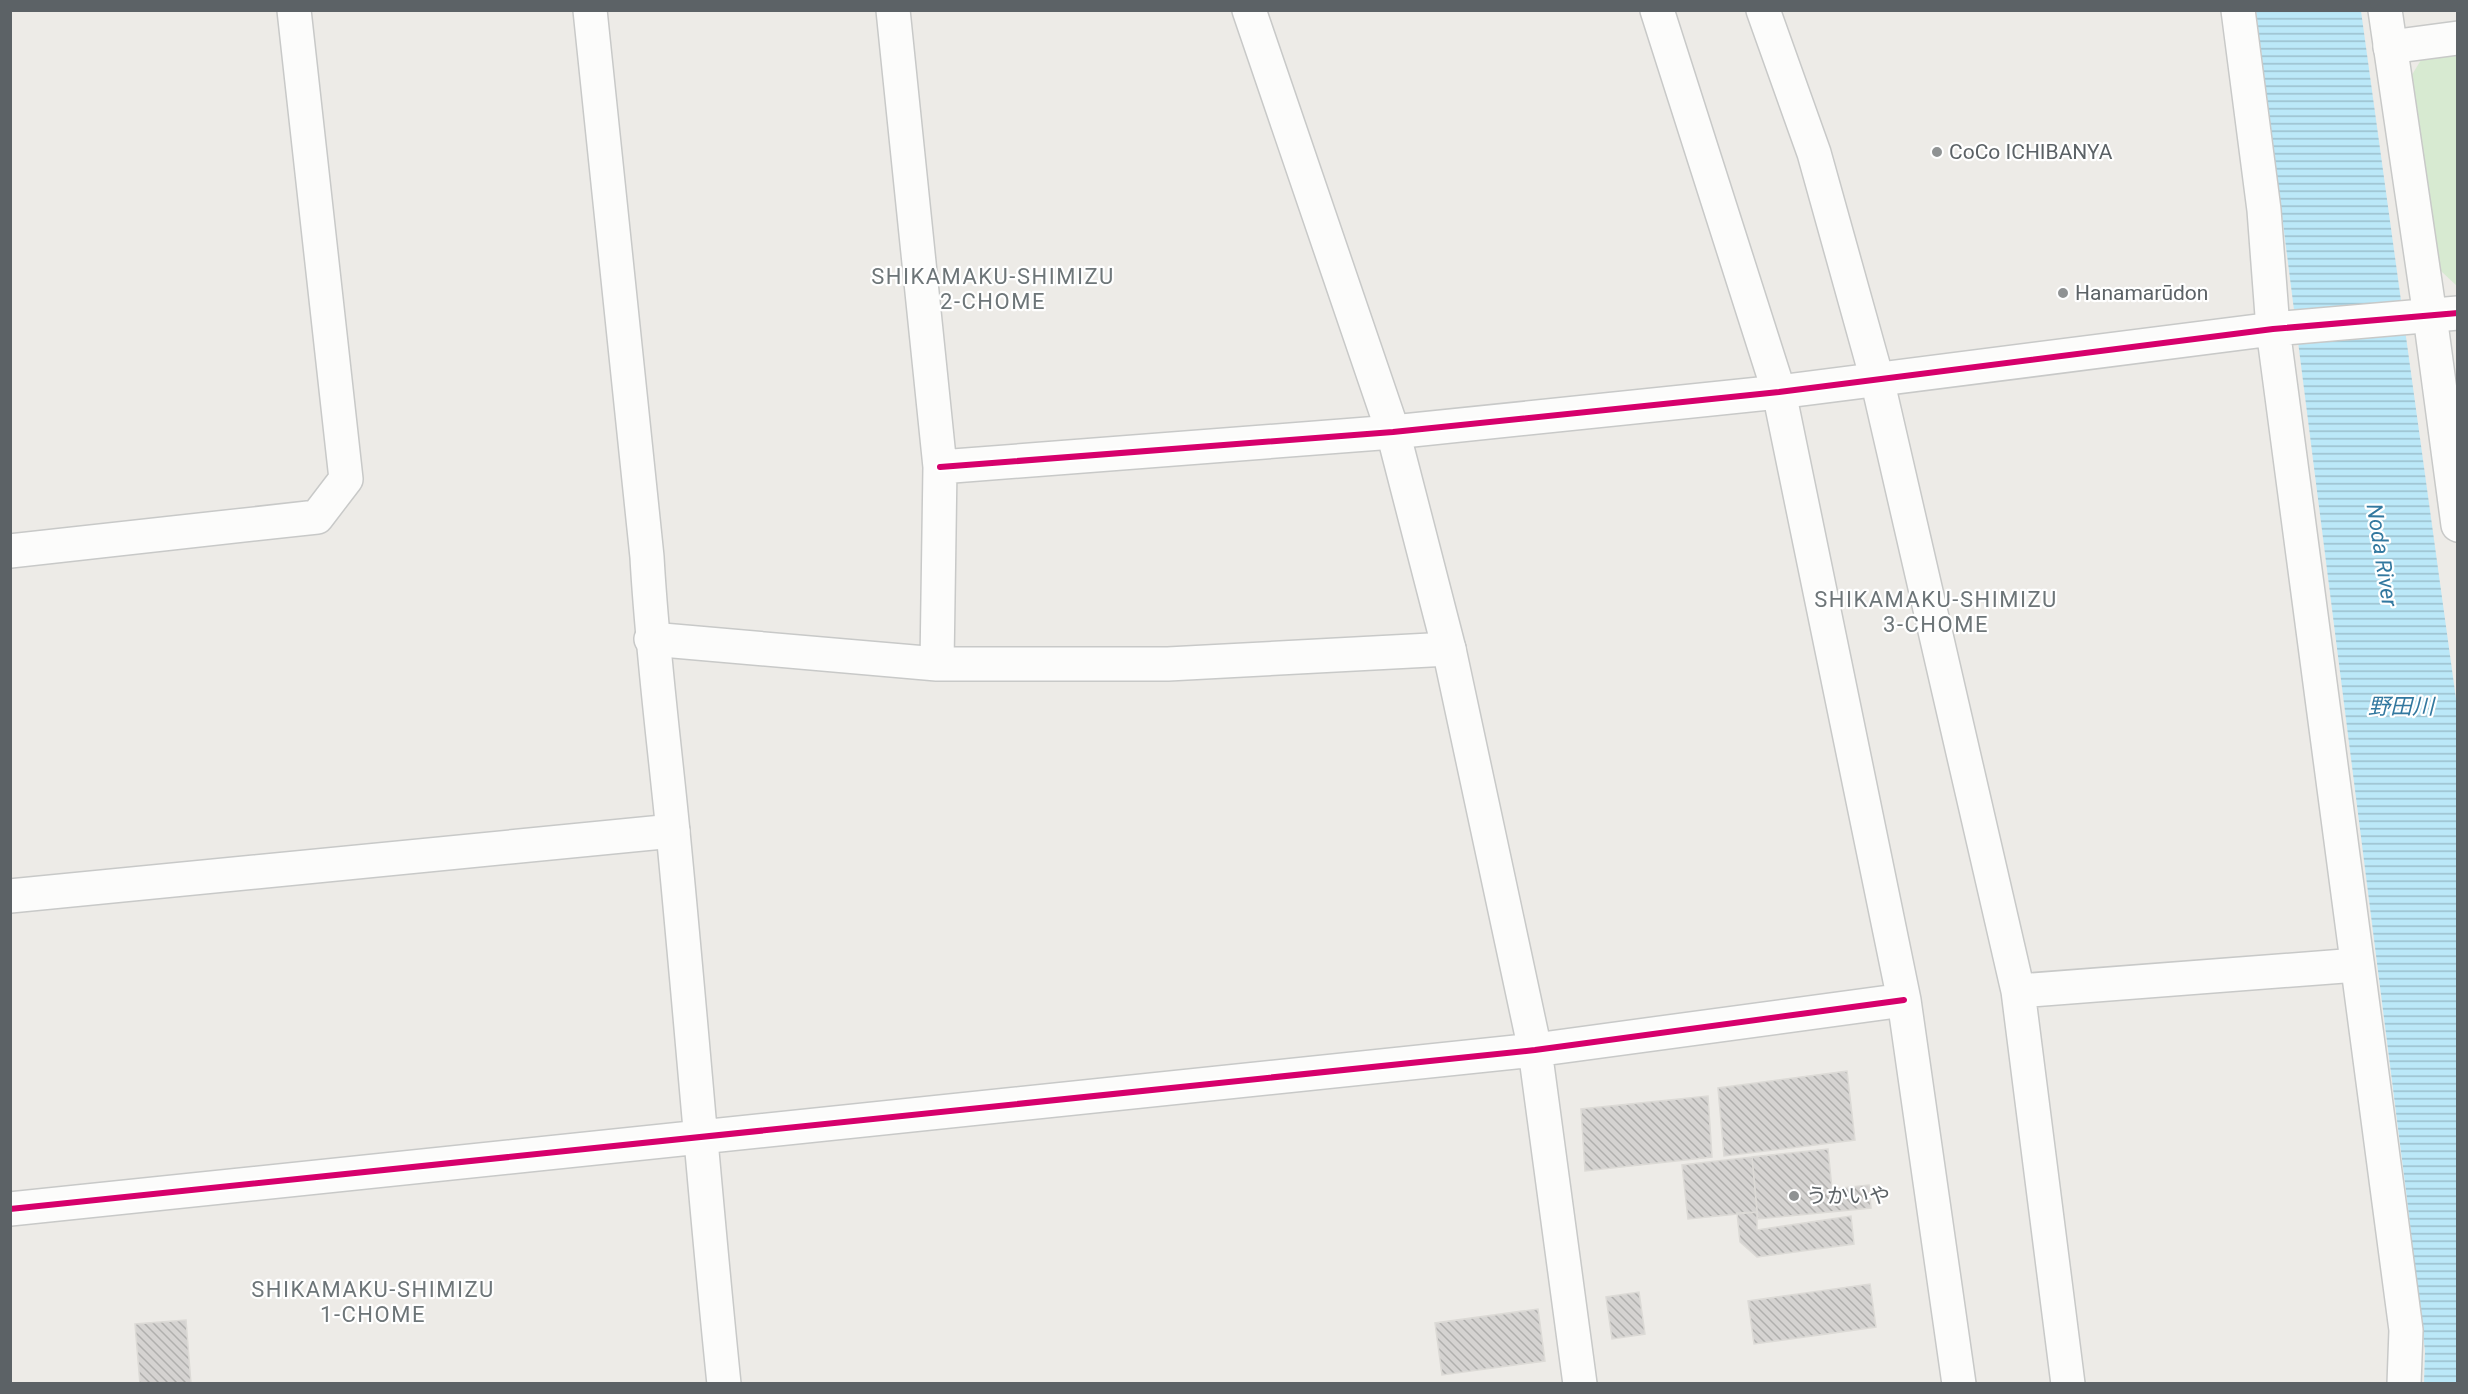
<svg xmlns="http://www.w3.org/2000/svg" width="2468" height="1394" font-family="Roboto,'Noto Sans JP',sans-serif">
<defs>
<pattern id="water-rules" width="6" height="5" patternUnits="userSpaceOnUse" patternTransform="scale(1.5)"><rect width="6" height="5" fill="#bbe8f8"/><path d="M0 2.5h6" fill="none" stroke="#9bbfcd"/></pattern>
<pattern id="building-back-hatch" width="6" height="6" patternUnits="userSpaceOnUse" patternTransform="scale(1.5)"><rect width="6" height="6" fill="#d5d3d1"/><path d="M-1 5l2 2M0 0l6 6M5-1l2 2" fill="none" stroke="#b0afad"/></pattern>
</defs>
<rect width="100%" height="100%" fill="#edebe7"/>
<!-- park -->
<path fill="#d7ead1" d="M2457 55V286L2441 271 2410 78 2421 60Z"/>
<!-- water -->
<path fill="url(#water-rules)" d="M2256 11H2361L2457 706V1383H2424L2425 1351 2406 1191Z"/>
<!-- building -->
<path fill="url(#building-back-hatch)" stroke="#dcdad6" stroke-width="1.5" d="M1847 1071 1855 1140 1724 1156 1718 1088Z
M1708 1096 1712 1157 1585 1171 1581 1109Z
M1828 1149 1832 1189 1869 1185 1871 1208 1758 1219 1752 1157Z
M1752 1157 1757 1212 1688 1219 1682 1165Z
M1757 1212V1230L1851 1216 1854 1244 1757 1257 1740 1242 1737 1213Z
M1870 1284 1876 1327 1754 1344 1748 1301Z
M1639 1292 1645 1334 1612 1339 1606 1297Z
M1538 1309 1545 1361 1442 1375 1435 1323Z
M186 1320 191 1384H140L135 1324Z"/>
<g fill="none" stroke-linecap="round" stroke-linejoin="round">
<!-- minor casing -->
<g stroke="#c8c9c8" stroke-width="36">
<path id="minor" d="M893 10 940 467 937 664
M2238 10 2264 210 2273 329 2406 1330 2404 1384
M2390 47 2458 38
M940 467 1393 432 1779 392 2273 329 2458 313
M10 551 317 517 346 479 294 10
M651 639 937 664H1168L1449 649
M10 896 673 831"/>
</g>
<!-- tertiary casing -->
<g stroke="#c8c9c8" stroke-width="36">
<path id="tertiary" d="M590 10 647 557C652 649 664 740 673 832 691 1016 705 1200 724 1384
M1249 10 1393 432 1449 649 1535 1050 1580 1384
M1657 10 1779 392 1904 1000 1959 1384
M1763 10 1814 153 1877 379 2018 991 2068 1384
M2385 10 2430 316 2458 525
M2018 991 2357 965
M10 1209 1535 1050 1904 1000"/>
</g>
<!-- minor -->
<use href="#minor" stroke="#fcfcfb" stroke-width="33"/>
<!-- tertiary -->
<use href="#tertiary" stroke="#fcfcfb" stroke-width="33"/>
<!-- cycleway casing -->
<g stroke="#fff" stroke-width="10">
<path id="cycleway" d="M940 467 1393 432 1779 392 2273 329 2458 313
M10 1209 1535 1050 1904 1000"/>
</g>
<!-- cycleway -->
<use href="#cycleway" stroke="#d6006c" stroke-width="6"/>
</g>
<!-- markers -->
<g fill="#8f9293" stroke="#fff" stroke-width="2">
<circle cx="1937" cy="152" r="6"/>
<circle cx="2063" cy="293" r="6"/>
<circle cx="1794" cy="1196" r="6"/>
</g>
<g text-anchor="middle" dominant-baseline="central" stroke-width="4.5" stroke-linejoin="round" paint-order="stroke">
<!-- poi labels -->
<g font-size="21" fill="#5c6266" stroke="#fff" text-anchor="start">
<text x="1949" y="152">CoCo ICHIBANYA</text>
<text x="2075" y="293">Hanamarūdon</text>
<text x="1806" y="1196">うかいや</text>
</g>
<!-- neighbourhood labels -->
<g font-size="22" letter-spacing="1.5" fill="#6d7578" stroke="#fff">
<text x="993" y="276">SHIKAMAKU-SHIMIZU<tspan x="993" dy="25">2-CHOME</tspan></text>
<text x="1936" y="599">SHIKAMAKU-SHIMIZU<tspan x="1936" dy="25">3-CHOME</tspan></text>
<text x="373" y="1289">SHIKAMAKU-SHIMIZU<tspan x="373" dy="25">1-CHOME</tspan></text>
</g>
<!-- water labels -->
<g font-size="22" font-style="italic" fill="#32789f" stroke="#fff">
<text transform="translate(2382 555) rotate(81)">Noda River</text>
<text x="2401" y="706">野田川</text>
</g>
</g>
<!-- border -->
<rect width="2468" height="1394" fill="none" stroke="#5c6266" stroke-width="24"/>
</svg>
